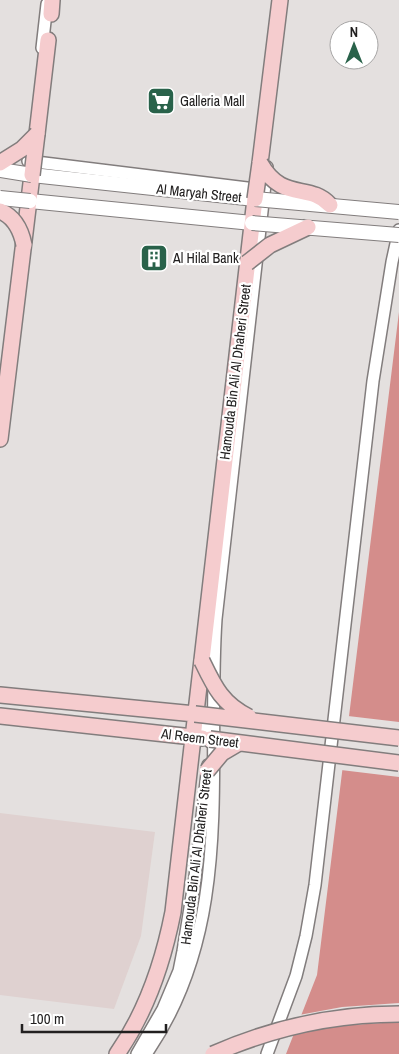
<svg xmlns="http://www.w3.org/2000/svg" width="399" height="1054" font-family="'Archivo Narrow',sans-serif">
<rect width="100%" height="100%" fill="#e4e0df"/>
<!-- built -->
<path fill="#dfd1d0" d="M0 813 155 832 141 936 114 1009 0 995Z"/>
<!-- water -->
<path fill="#d48d8b" d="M399 312V1054H286L317 975Z"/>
<!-- pier -->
<path fill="#e4e0df" d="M348 716 399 722V777L341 770Z
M399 1003V1022L334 1026 291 1035 299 1015 342 1007Z"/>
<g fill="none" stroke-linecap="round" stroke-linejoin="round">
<!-- minor casing -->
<g stroke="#827d7d" stroke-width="14">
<path id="minor" d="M42 48 47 4
M28 161 263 190
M195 714 205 725 210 742
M137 1054 163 1009 179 971 183 951 195 877 208 765
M146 1054C237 923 206 768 216 619L267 167
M267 1054 296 976 306 936 315 885 373 381 392 262 399 230"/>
</g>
<!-- tertiary casing -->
<g stroke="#827d7d" stroke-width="16">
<path id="tertiary" d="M32 175 255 199
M30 201 252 223"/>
</g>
<!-- secondary casing -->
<g stroke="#827d7d" stroke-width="18">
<path id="secondary" d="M51 14 52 0
M37 134 48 40
M260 163 280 0
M0 439 32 175
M0 695 195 714
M0 716 202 738
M117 1054C147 1011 163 963 173 912L255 199"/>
</g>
<!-- minor -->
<use href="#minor" stroke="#fff" stroke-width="11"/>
<!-- tertiary -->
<use href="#tertiary" stroke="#fff" stroke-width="14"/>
<!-- secondary -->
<use href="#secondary" stroke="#f5ccce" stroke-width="15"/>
<!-- tertiary-bridge casing -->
<g stroke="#827d7d" stroke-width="16" stroke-linecap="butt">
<path id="tertiary-bridge" d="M0 170 32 175
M0 198 30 201
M255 199 399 212
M252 223 399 235"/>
</g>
<!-- secondary-bridge casing -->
<g stroke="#827d7d" stroke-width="18" stroke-linecap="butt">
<path id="secondary-bridge" d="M0 163 22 149 37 134
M260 163C283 203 309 182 330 205
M32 175 37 134
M255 199 260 163
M0 211C15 217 21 230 24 245
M247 263 270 245 308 227
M202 661C214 686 222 704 249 717
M195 714 399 738
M210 739 399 763
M207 771 222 753 239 743
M213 1054C272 1028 334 1014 399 1014"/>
</g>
<!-- tertiary-bridge -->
<use href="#tertiary-bridge" stroke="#fff" stroke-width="14"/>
<!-- secondary-bridge -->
<use href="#secondary-bridge" stroke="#f5ccce" stroke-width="15"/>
</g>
<!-- icons -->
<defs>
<g id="supermarket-square" transform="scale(1.4375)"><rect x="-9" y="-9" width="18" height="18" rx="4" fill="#29624a" stroke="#fff"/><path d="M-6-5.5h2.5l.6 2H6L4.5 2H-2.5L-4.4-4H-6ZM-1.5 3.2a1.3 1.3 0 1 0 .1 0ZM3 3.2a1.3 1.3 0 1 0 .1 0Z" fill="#fff"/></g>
<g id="building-square" transform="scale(1.4375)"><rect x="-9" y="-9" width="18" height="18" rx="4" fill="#29624a" stroke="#fff"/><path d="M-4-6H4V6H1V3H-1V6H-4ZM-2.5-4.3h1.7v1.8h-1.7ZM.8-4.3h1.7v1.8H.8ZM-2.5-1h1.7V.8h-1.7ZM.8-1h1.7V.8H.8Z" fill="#fff"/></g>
</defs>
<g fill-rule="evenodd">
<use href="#supermarket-square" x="161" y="101"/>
<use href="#building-square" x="154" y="258"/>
</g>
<g text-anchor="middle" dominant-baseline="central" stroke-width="4.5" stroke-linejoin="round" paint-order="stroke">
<!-- poi labels -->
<g font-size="14" fill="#222020" stroke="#fff" text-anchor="start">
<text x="180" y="101">Galleria Mall</text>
<text x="173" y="258">Al Hilal Bank</text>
</g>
<!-- street labels -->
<g font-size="14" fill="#222020" stroke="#fff">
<text transform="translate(199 193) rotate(6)">Al Maryah Street</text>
<text transform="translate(235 372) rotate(-83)">Hamouda Bin Ali Al Dhaheri Street</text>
<text transform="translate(200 738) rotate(7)">Al Reem Street</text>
<text transform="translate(196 857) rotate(-83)">Hamouda Bin Ali Al Dhaheri Street</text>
</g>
</g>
<!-- north arrow -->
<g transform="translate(354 45)"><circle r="24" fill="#ffffff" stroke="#a7a6a6"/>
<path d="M0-4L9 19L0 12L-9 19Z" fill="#29624a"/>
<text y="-8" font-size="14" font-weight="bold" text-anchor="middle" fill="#222020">N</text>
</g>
<!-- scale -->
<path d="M22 1024v8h144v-8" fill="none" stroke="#222020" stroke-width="2.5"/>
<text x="30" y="1024" font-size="15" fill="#222020" stroke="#ffffff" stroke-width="4" paint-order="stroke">100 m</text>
</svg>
